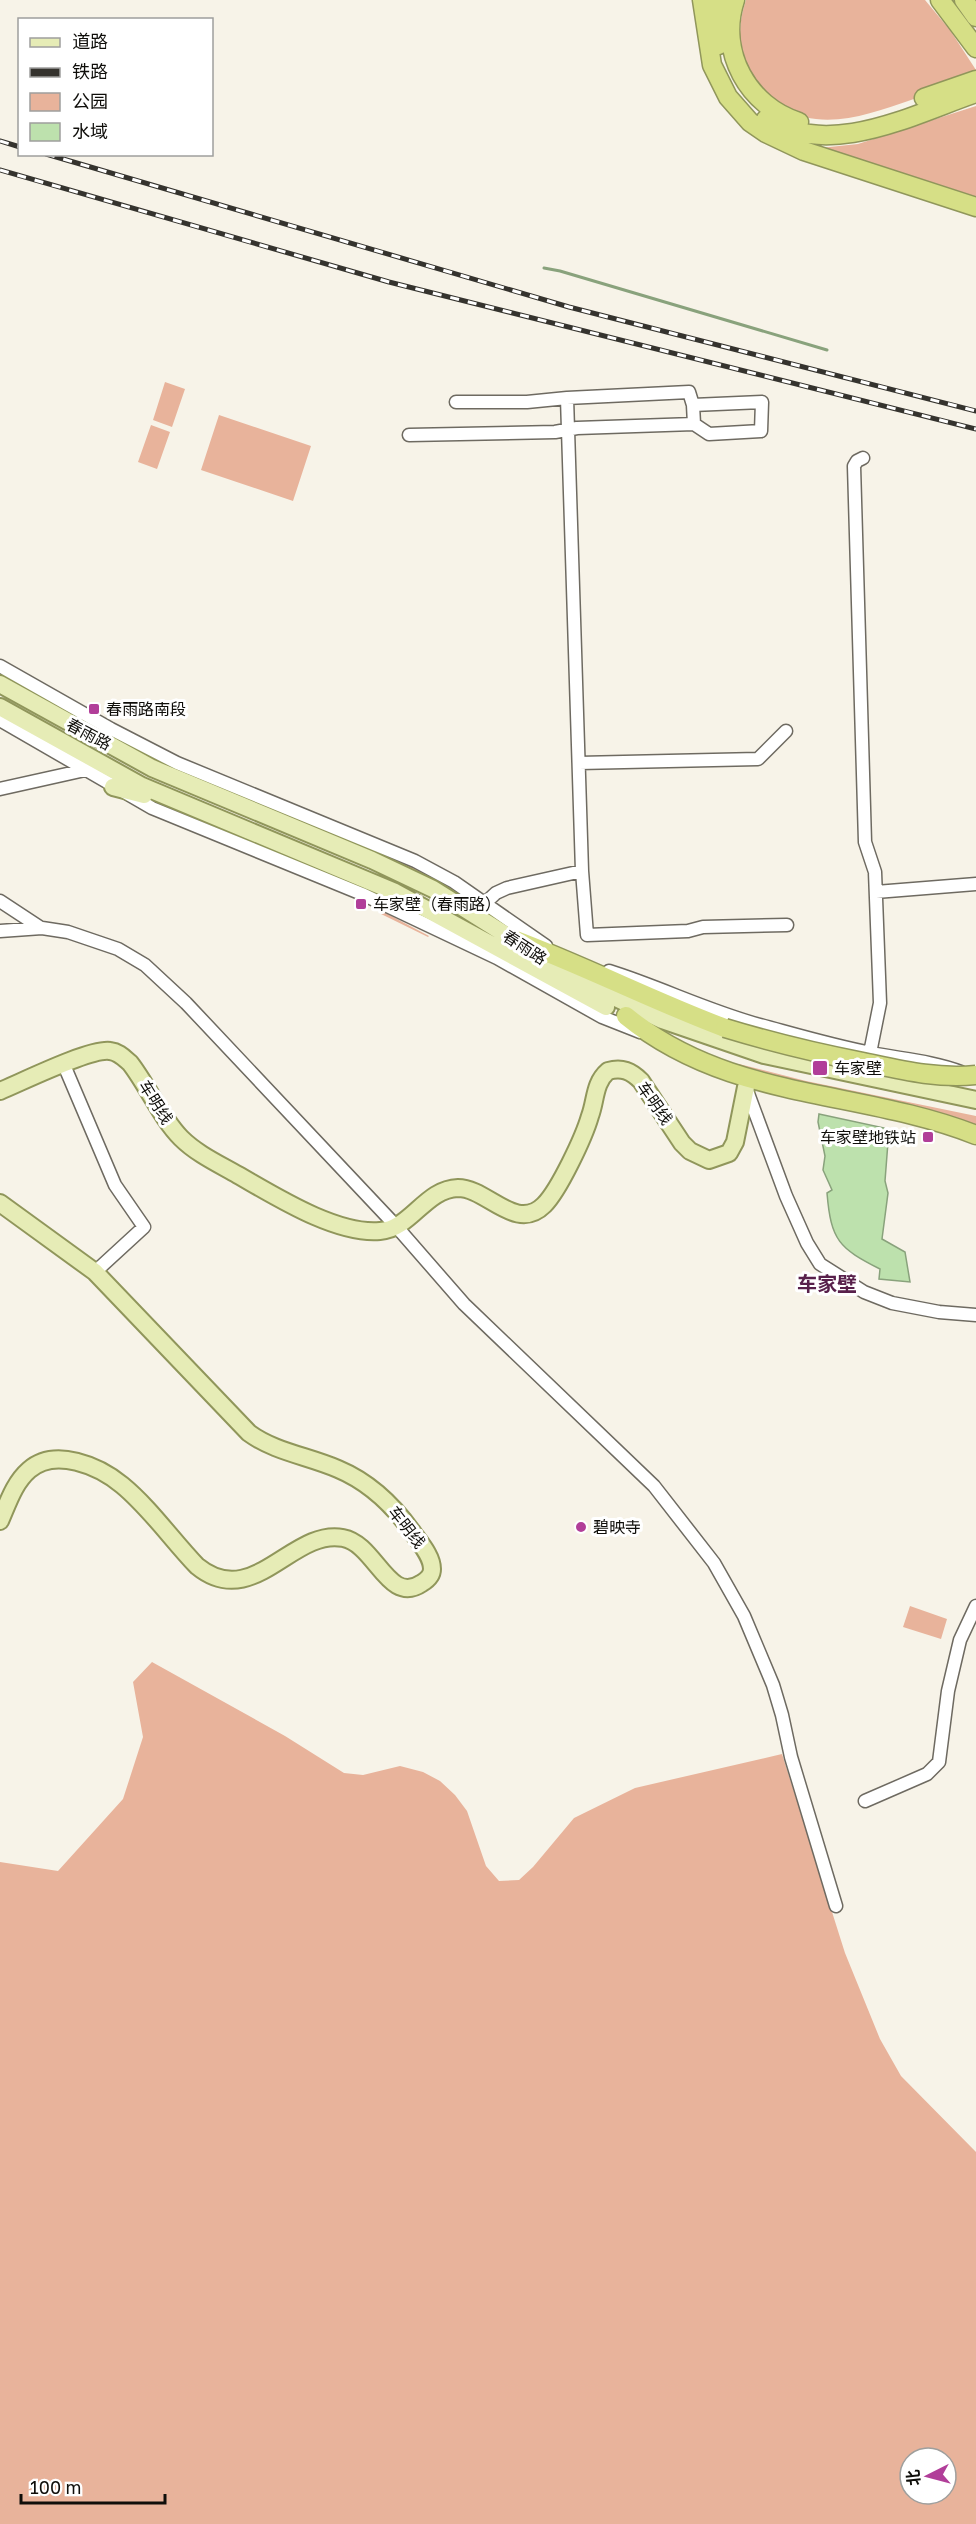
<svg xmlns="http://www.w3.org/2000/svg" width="976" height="2524" font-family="'Golos Text','Noto Sans SC',sans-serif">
<rect width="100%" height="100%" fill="#f7f3e8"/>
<!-- green -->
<path fill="#e8b39b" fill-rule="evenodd" d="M746 0H925L950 30 976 70V77C954 85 933 92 911 100 869 114 824 132 782 108 774 103 767 93 760 85 737 62 736 29 746 0Z
M976 106V202L820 148 858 144Z
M165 382 185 389 172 427 153 420Z
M219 415 311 446 293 501 201 470Z
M151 425 170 432 157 469 138 462Z
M0 669 99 726 358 840 444 882 441 884C350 837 252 807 160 763 105 737 53 705 0 675Z
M380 910 429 936 428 937 379 913Z
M739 1064 806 1081 976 1116V1128L821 1090 737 1065Z
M910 1606 947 1619 941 1639 903 1627Z
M152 1662 285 1736 344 1773 363 1775 400 1766 423 1772 440 1781 455 1795 467 1811 486 1866 499 1881 519 1880 533 1867 574 1818 635 1788 782 1754 845 1953 880 2039 901 2076 976 2152V2524H0V1862L58 1871 123 1799 143 1737 133 1682ZM910 2458H946V2494H910Z"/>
<!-- water -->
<path fill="#bde1ad" stroke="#89a27c" stroke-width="1.5" d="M819 1114 889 1129 885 1181 888 1193 882 1239 905 1252 910 1282 879 1279 880 1269C839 1248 831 1241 827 1193L832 1190 823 1170 825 1156 818 1122Z"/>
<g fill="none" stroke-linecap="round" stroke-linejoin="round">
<!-- stream -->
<path stroke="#89a27c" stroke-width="3" d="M544 268 560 271 827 350"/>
<!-- minor casing -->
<g stroke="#6e6a61" stroke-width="15">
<path id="minor" d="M456 402H527L567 398
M693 405 694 424 709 434 761 431 762 402 693 405 689 392 567 398 582 871 587 935 688 931 703 927 787 925
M409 435 555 432 577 428 694 424
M863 458 857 461 854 466 865 842 875 872 880 1003 870 1053
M0 666 111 729 177 763 415 861 454 882 546 946
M0 720 152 808 362 894 497 958 602 1017 640 1032
M579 763 758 759 786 731
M0 789 85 770
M876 892 976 884
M0 901 41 928
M484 904 496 893 507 888 582 871
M0 931 42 928 68 932 118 949 145 965 186 1003 396 1226 464 1304 654 1486 714 1563 744 1616 773 1685 782 1715 791 1757 836 1906
M609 971C660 987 708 1011 760 1025 797 1035 834 1046 871 1053 901 1059 932 1061 961 1072
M64 1065 115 1185 144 1227 95 1272
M746 1088 786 1196 807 1243 820 1264 864 1292 892 1303 939 1312 976 1315
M865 1801 927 1774 939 1762 948 1691 960 1640 976 1606"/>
</g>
<!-- major casing -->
<g stroke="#90965b" stroke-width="20">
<path id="major" d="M0 684 152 768 372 860 433 889 578 980 662 1020 764 1055 976 1100
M0 707 142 786 395 892 606 1007
M113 787 144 795
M0 1091C22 1082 90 1048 110 1051 119 1052 124 1058 130 1063 148 1086 161 1118 181 1138 197 1154 219 1164 238 1175 275 1196 336 1235 380 1231 411 1229 425 1189 458 1188 487 1188 516 1233 544 1205 559 1190 584 1137 590 1116 596 1100 594 1083 608 1071 622 1067 631 1071 641 1081L682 1143 690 1151 709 1160 729 1153 735 1142 746 1087
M0 1203 95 1272 249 1433C275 1452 308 1456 338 1469 369 1482 394 1506 413 1533 420 1543 432 1556 432 1569 432 1575 427 1580 422 1583 388 1606 376 1544 343 1538 292 1528 253 1612 197 1566 172 1540 150 1508 122 1485 99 1466 55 1447 29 1470 14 1483 8 1503 0 1521"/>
</g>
<!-- highway casing -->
<g stroke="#90965b" stroke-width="21">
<path id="highway" d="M702 0 712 65 728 97 750 122 766 133 804 151 976 207
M718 0 716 29 719 45
M735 0C718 52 748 106 799 122
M940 0 976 48
M964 0 976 17
M924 98 976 80
M766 119C830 159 912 115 976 93
M513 939C585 966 653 1001 725 1028
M626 1016C730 1101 859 1089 976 1135"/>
</g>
<!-- minor -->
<use href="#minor" stroke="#fff" stroke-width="12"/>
<!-- major -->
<use href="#major" stroke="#e6ecb6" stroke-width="16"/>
<!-- highway -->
<use href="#highway" stroke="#d6df86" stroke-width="18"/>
<!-- rail casing -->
<g stroke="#35332e" stroke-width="5">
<path id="rail" d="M0 141 20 147
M46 154 569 307 976 411
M0 170 389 282 976 429"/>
</g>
<!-- rail -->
<use href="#rail" stroke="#fff" stroke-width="3" stroke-dasharray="9" stroke-linecap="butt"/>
<!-- highway-bridge casing -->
<g stroke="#90965b" stroke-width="21" stroke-linecap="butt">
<path id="highway-bridge" d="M725 1028C771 1042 816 1053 863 1062 901 1070 937 1079 976 1075"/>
</g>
<!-- highway-bridge -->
<use href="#highway-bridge" stroke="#d6df86" stroke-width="18"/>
</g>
<!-- markers -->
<g fill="#b13e99" stroke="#fff" stroke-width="2">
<rect x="88" y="703" width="12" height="12" rx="3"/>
<rect x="355" y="898" width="12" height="12" rx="3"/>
<rect x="812" y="1060" width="16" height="16" rx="3"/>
<rect x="922" y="1131" width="12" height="12" rx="3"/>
<circle cx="581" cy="1527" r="6"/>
</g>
<g text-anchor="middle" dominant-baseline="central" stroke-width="6" stroke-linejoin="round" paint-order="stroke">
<!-- poi labels -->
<g font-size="16" fill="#0f0e0a" stroke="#fff" text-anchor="start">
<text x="106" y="709">春雨路南段</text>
<text x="373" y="904">车家壁（春雨路）</text>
<text x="834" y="1068">车家壁</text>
<text x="916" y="1137" text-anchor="end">车家壁地铁站</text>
<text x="593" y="1527">碧映寺</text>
</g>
<!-- street labels -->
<g font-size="16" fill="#0f0e0a" stroke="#fff">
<text transform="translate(89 734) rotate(28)">春雨路</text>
<text transform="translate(525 947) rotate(33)">春雨路</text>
<text transform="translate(156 1102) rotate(58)">车明线</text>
<text transform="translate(655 1103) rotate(55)">车明线</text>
<text transform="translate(407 1527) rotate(52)">车明线</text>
</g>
<!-- quarter labels -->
<g font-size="20" font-weight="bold" fill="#58204b" stroke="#fff">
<text x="827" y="1283">车家壁</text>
</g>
</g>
<!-- legend -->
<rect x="18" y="18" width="195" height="138" fill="#ffffff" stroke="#9f9f9d" stroke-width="1.5"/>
<rect x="30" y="38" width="30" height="9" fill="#e6ecb6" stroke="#9f9f9d" stroke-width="1.5"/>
<text x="72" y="48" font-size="18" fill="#0f0e0a">道路</text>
<rect x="30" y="68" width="30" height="9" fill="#35332e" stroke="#9f9f9d" stroke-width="1.5"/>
<text x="72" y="78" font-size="18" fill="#0f0e0a">铁路</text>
<rect x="30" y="93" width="30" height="18" fill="#e8b39b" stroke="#9f9f9d" stroke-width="1.5"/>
<text x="72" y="108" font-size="18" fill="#0f0e0a">公园</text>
<rect x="30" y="123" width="30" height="18" fill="#bde1ad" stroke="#9f9f9d" stroke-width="1.5"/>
<text x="72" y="138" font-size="18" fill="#0f0e0a">水域</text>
<!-- north arrow -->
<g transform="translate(928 2476) rotate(264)"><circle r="28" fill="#ffffff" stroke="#9f9f9d" stroke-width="1.5"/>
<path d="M0-4.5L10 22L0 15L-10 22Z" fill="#b13e99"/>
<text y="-9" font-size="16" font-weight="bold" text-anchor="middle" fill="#0f0e0a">北</text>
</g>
<!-- scale -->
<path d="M21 2494v9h144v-9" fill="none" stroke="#0f0e0a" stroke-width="3"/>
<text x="30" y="2494" font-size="18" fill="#0f0e0a" stroke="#ffffff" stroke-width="4.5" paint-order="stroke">100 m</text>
</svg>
